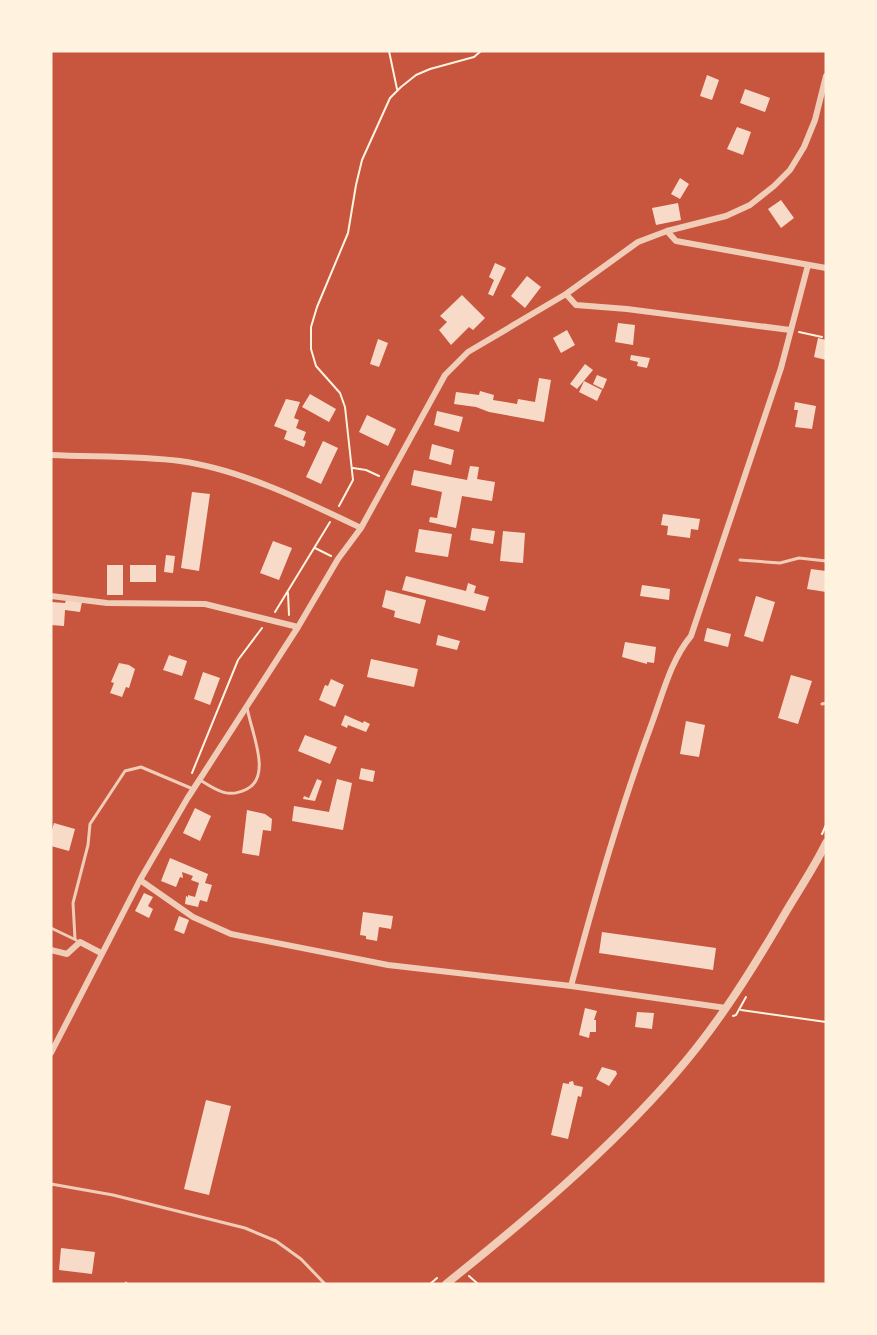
<svg xmlns="http://www.w3.org/2000/svg" width="877" height="1335" font-family="'Fira Sans',sans-serif">
<rect width="100%" height="100%" fill="#c8553d"/>
<!-- building -->
<path fill="#f7dbc8" d="M707 75 719 80 712 100 700 96Z
M745 89 770 98 765 112 740 103Z
M737 127 751 132 743 155 727 149Z
M680 178 689 184 680 199 671 194Z
M781 200 794 218 781 228 768 209Z
M678 203 681 220 656 225 652 208Z
M495 263 506 268 493 296 488 294 494 280 489 277Z
M527 276 541 287 525 308 511 296Z
M462 295 485 318 473 330 469 327 451 345 439 330 447 322 440 316Z
M618 323 635 325 633 345 615 342Z
M567 330 575 345 561 353 553 338Z
M818 338 826 340V360L814 357Z
M378 339 388 343 379 367 370 364Z
M631 355 650 358 647 368 637 366 638 362 630 360Z
M585 364 593 370 577 389 570 384Z
M597 375 607 379 603 389 593 384Z
M539 378 551 380 544 422 489 412 476 407 454 404 456 392 479 395 480 391 494 395 493 400 517 404 518 399 535 402Z
M584 381 602 390 597 401 579 392Z
M310 394 336 409 329 422 302 407Z
M286 399 300 402 294 418 299 420 296 428 306 432 303 440 306 441 304 447 284 439 287 431 274 426Z
M795 402 816 406 812 429 795 427 798 410H794Z
M437 411 463 417 459 432 434 425Z
M367 415 396 429 388 446 359 432Z
M323 441 338 448 321 484 306 477Z
M432 444 454 450 451 465 429 459Z
M470 466 479 467 477 479 495 482 492 501 462 496 456 528 429 522 430 517 437 518 442 492 411 485 414 470 467 480Z
M192 492 210 494 199 571 181 568Z
M663 514 700 519 698 530 691 529 690 538 667 535 668 526 661 525Z
M472 528 495 531 493 544 470 540Z
M419 529 452 534 448 557 415 552Z
M503 531 525 533 523 563 500 561Z
M273 541 292 548 279 580 260 573Z
M166 555 175 556 173 573 164 572Z
M107 565H123V595H107Z
M130 565H156V582H130Z
M811 569 826 571V592L807 589Z
M406 576 466 591 468 583 476 586 474 593 489 597 485 611 402 590Z
M642 585 670 589 669 600 640 596Z
M386 590 426 600 420 624 394 617 395 611 382 607Z
M756 596 775 602 763 642 744 636Z
M66 600 82 602 80 612 65 610 64 626 51 625V602L65 603Z
M707 628 731 634 728 647 704 641Z
M438 635 460 641 457 650 436 645Z
M625 642 656 647 654 663 647 662V664L622 657Z
M169 655 187 661 182 676 163 670Z
M371 659 418 669 414 687 367 677Z
M119 663 129 665 135 669 129 688 126 687 122 697 110 693 114 683 111 682Z
M203 672 220 678 210 705 194 699Z
M791 675 812 681 798 724 778 718Z
M331 679 344 685 335 707 319 700 325 685 328 686Z
M345 715 363 723 364 721 370 724 366 732 348 725 347 728 341 725Z
M686 721 705 725 699 757 680 754Z
M305 735 337 747 330 764 298 751Z
M361 768 375 771 373 782 359 779Z
M317 779 322 781 315 801 303 799 304 796 309 798Z
M337 779 352 783 343 830 292 821 294 806 329 812Z
M195 808 211 816 200 841 183 833Z
M247 810 265 814 272 819 271 831 263 830 259 856 242 853Z
M54 823 75 829 69 851 51 846V833Z
M170 858 208 874 205 883 212 885 207 902 200 900 198 907 185 904 186 896 188 897V895L195 897 199 883 191 880 193 876 182 872 183 878 180 877 176 887 161 881Z
M144 893 153 897 148 906 153 909 149 918 135 911Z
M363 912 393 916 391 929 379 927 377 941 366 939V936L360 935Z
M179 916 189 920 184 934 174 930Z
M602 932 716 948 713 970 599 953Z
M585 1008 597 1011 594 1020H596V1032H590L589 1038 579 1035Z
M637 1012 654 1013 652 1029 635 1027Z
M602 1067 616 1071 617 1074 609 1086 596 1079Z
M573 1081 574 1085 583 1087 581 1097 578 1096 568 1139 551 1135 563 1083 569 1084V1082Z
M206 1100 231 1106 209 1195 184 1189Z
M61 1248 95 1252 92 1274 59 1270Z"/>
<g fill="none" stroke-linecap="round" stroke-linejoin="round">
<!-- path -->
<path stroke="#fff3e0" stroke-width="2" d="M389 51 397 89
M799 332 822 337
M353 468 366 470 379 476
M339 506 353 480 345 407 340 393 316 366 311 349V327L317 307 348 233 356 185 362 160 390 98 401 87 416 75 430 69 474 57 481 51
M315 548 331 556
M288 593 289 615
M275 612 330 522
M192 773 238 660 262 628
M822 834 826 825
M741 1010 826 1022
M733 1016 736 1015 746 997
M469 1276 478 1284
M430 1284 437 1278"/>
<!-- service -->
<path stroke="#f1ccb7" stroke-width="3" d="M740 560 780 563 799 558 826 561
M822 704 826 703
M200 780C216 790 228 799 247 789 273 776 250 729 247 707
M51 928 76 940
M75 939 73 903 88 845 90 824 125 771 141 767 193 789
M51 1184 113 1195 245 1228 276 1241 301 1259 325 1284
M126 1284V1283"/>
<!-- minor -->
<path stroke="#f1ccb7" stroke-width="6" d="M667 231 676 241 826 268
M566 294 576 305 627 309 790 330
M51 455C94 457 138 456 180 461 240 469 307 502 361 528
M51 596 107 603 205 604 298 627
M140 880 193 917 231 934 388 965 571 986 726 1008
M51 950 67 954 80 942 101 953
M571 986C595 897 620 809 652 723 663 693 671 660 691 636L781 368 808 265
M51 1053 140 880 187 799 298 627 338 559 361 528 445 375 468 352 566 294 638 242 667 231 726 216 750 205 774 186 790 170 804 147 815 120 826 76"/>
<!-- tertiary -->
<path stroke="#f1ccb7" stroke-width="8" d="M446 1284C526 1220 606 1153 674 1075 718 1025 754 967 787 910 800 888 815 866 826 843"/>
</g>
<!-- border -->
<rect width="877" height="1335" fill="none" stroke="#fff3e0" stroke-width="105"/>
</svg>
